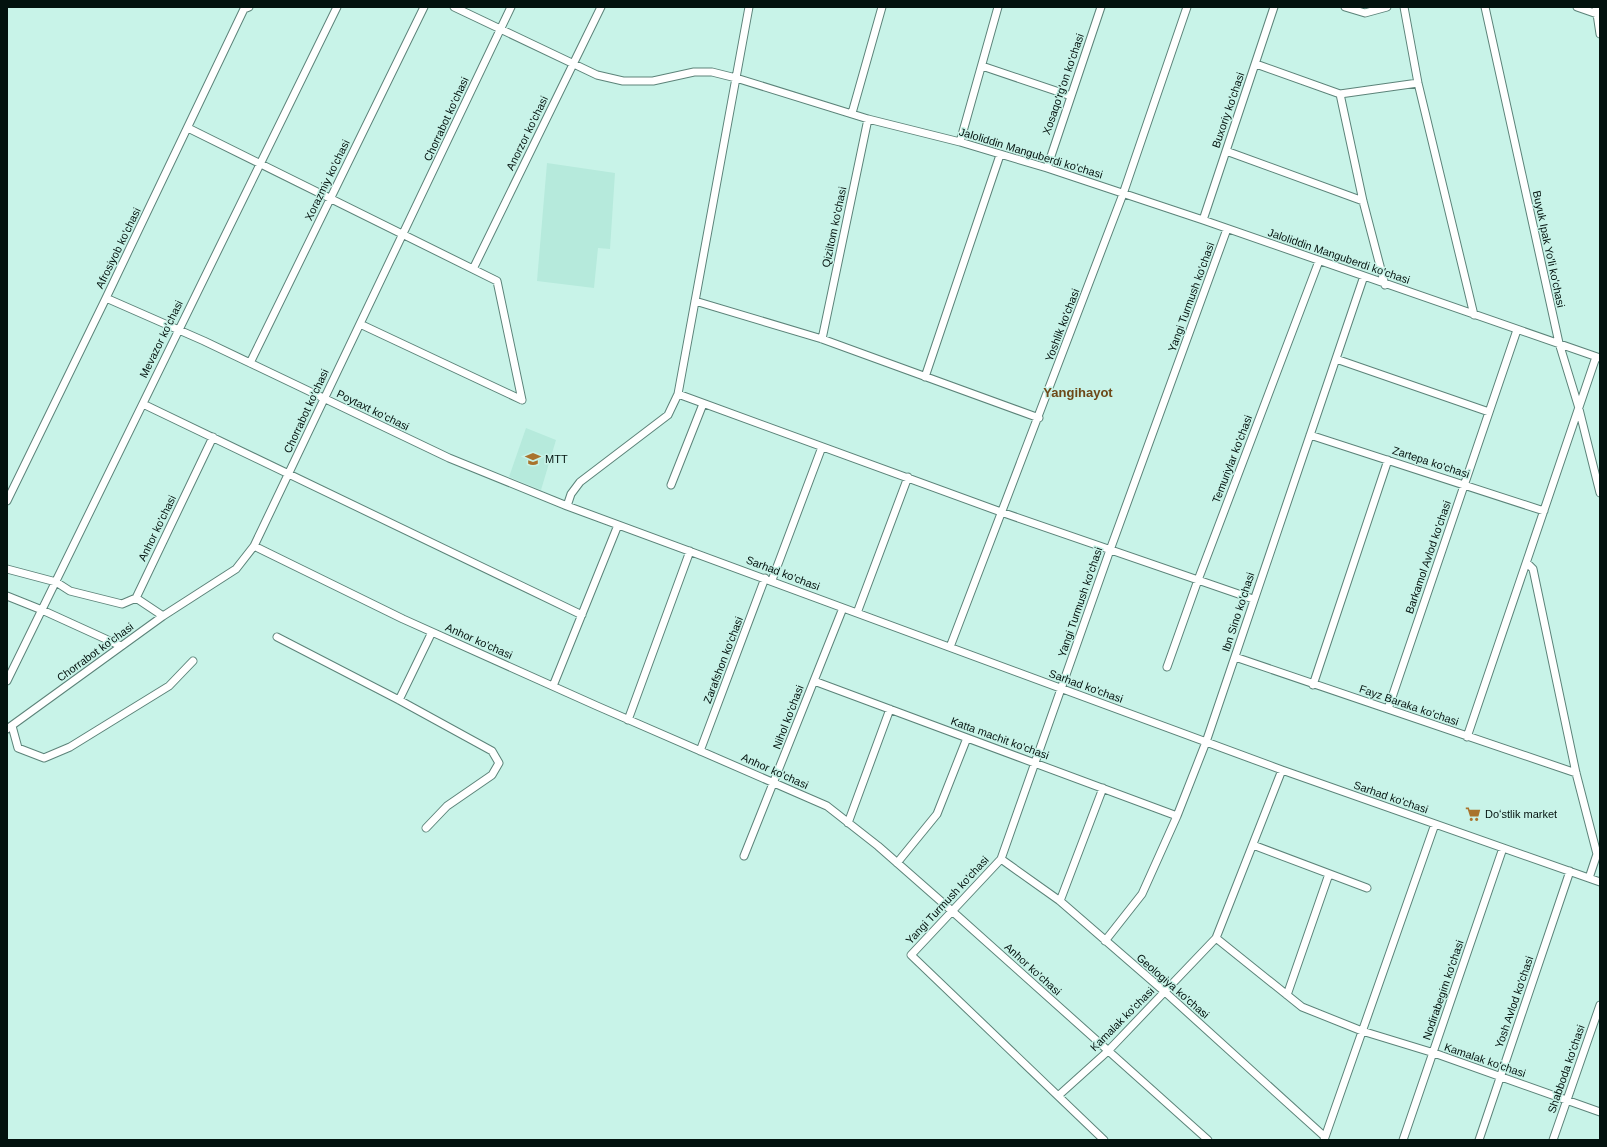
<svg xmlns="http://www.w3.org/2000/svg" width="1607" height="1147" font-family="Arial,sans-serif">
<rect width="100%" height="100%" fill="#c8f3e8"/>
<!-- built -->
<path fill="#b6eadc" d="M547 163 615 173 610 249 598 248 594 288 537 281Z
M526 428 556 440 541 490 509 477Z"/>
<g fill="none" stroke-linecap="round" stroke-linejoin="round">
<!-- minor casing -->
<g stroke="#5c8379" stroke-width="9">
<path id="minor" d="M454 7 597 75 623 81H653L694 72H712L736 78 868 119 960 142 1047 168 1203 220 1600 358
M1345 7 1365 13 1387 7
M1404 7 1418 83 1474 315
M1485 7 1559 343 1578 405 1600 493
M1577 7 1600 15
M1596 7 1600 34
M1256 64 1340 94 1363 201 1385 285
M982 66 1071 96
M1340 94 1418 83
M852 113 882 7
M188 128 497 281 522 400
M960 142 998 7
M1226 151 1363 201
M1047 168 1101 7
M1203 220 1274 7
M473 269 601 7
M106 298 204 341 449 458 567 506 1282 770 1600 882
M695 301 822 339 1039 418
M360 324 522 400
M822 339 868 119
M1336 359 1489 412
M250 363 424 7
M925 377 1000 155
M678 394 1001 512 1253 599
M143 404 582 615
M1310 435 1544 511
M671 485 703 404
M7 501 106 298 244 9 249 7
M567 506 571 494 580 482 668 415 678 394 749 7
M254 546 403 619 597 706 827 806 878 846 952 911 1208 1140
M1527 563 1533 569 1576 773 1597 854 1589 878
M7 569 56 582 70 591 122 604 136 598
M772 580 822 447
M7 596 42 610 121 646
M857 613 908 477
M163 616 136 598 213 437
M277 637 399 700 492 751 499 763 492 775 447 806 426 828
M950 647 1123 194 1187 7
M1235 657 1576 773
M1167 667 1198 580 1319 261
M7 681 337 7
M814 681 1177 816
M1313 685 1388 460
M553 686 618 525
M399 700 432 632
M1388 709 1517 330
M628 720 690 551
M12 726 18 748 44 758 70 747 169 686 193 661
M7 729 163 616 236 569 254 546 511 7
M1467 737 1596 357
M700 751 765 578
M848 823 890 709
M1253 845 1367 888
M744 856 843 608
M1001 859 1060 901 1165 992 1325 1137
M897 863 937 814 967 738
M1060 901 1103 788
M1216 938 1302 1007 1362 1031 1434 1053 1600 1112
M1105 941 1142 894 1177 816 1206 742 1364 276
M1287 995 1329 874
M1058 1096 1108 1051 1216 938 1282 770
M1104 1140 911 955 1001 859 1110 550 1227 229
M1324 1140 1435 824
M1403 1140 1503 848
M1479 1140 1570 871
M1553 1140 1600 1005"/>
</g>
<!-- minor -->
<use href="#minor" stroke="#fff" stroke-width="7"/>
</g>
<!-- icons -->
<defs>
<g id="school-bare" transform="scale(1.2)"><path d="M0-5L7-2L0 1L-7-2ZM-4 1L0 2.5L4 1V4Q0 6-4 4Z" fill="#a9732d" stroke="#c8f3e8" stroke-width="2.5" paint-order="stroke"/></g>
<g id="supermarket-bare" transform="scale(1.2)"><path d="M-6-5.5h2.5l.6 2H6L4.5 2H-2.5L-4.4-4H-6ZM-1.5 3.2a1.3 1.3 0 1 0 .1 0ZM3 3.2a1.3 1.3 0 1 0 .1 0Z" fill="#a9732d" stroke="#c8f3e8" stroke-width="2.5" paint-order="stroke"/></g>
</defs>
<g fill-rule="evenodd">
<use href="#school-bare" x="533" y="459"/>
<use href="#supermarket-bare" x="1473" y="814"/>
</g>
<g text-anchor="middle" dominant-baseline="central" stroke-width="3" stroke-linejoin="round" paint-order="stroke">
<!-- street labels -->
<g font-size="11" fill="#03120e" stroke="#c8f3e8">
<text transform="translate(1063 84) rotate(-71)">Xosaqo'rg'on ko'chasi</text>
<text transform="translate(1228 110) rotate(-71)">Buxoriy ko'chasi</text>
<text transform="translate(446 119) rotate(-65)">Chorrabot ko'chasi</text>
<text transform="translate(527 133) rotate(-64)">Anorzor ko'chasi</text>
<text transform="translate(1031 153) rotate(17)">Jaloliddin Manguberdi ko'chasi</text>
<text transform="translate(327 180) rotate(-64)">Xorazmiy ko'chasi</text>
<text transform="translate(834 227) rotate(-78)">Qiziltom ko'chasi</text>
<text transform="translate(118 248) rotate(-64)">Afrosiyob ko'chasi</text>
<text transform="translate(1549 249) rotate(78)">Buyuk Ipak Yo'li ko'chasi</text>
<text transform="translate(1339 256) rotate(19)">Jaloliddin Manguberdi ko'chasi</text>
<text transform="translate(1191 297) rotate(-70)">Yangi Turmush ko'chasi</text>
<text transform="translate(1062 325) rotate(-69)">Yoshlik ko'chasi</text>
<text transform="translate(161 339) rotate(-64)">Mevazor ko'chasi</text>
<text transform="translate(373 410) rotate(26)">Poytaxt ko'chasi</text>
<text transform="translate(306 411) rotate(-65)">Chorrabot ko'chasi</text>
<text transform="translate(1232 459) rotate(-69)">Temuriylar ko'chasi</text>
<text transform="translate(1431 462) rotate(18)">Zartepa ko'chasi</text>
<text transform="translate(157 528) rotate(-64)">Anhor ko'chasi</text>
<text transform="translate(1428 557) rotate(-71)">Barkamol Avlod ko'chasi</text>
<text transform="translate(783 573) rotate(21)">Sarhad ko'chasi</text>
<text transform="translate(1080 602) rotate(-71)">Yangi Turmush ko'chasi</text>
<text transform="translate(1238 612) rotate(-72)">Ibn Sino ko'chasi</text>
<text transform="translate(479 641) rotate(24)">Anhor ko'chasi</text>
<text transform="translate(95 652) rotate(-36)">Chorrabot ko'chasi</text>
<text transform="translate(723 660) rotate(-69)">Zarafshon ko'chasi</text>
<text transform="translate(1086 686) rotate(20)">Sarhad ko'chasi</text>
<text transform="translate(1409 705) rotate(19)">Fayz Baraka ko'chasi</text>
<text transform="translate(788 717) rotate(-69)">Nihol ko'chasi</text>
<text transform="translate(1000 738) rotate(20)">Katta machit ko'chasi</text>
<text transform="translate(775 771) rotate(24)">Anhor ko'chasi</text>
<text transform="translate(1391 797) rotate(19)">Sarhad ko'chasi</text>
<text transform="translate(947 900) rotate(-47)">Yangi Turmush ko'chasi</text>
<text transform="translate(1033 969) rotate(42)">Anhor ko'chasi</text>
<text transform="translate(1173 986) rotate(41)">Geologiya ko'chasi</text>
<text transform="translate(1443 990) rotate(-71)">Nodirabegim ko'chasi</text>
<text transform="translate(1514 1002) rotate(-71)">Yosh Avlod ko'chasi</text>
<text transform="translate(1122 1019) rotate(-45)">Kamalak ko'chasi</text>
<text transform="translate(1485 1060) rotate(19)">Kamalak ko'chasi</text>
<text transform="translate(1566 1069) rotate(-71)">Shabboda ko'chasi</text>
</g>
<!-- poi labels -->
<g font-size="11" fill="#03120e" stroke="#c8f3e8" text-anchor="start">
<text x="545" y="459">MTT</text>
<text x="1485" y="814">Doʻstlik market</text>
</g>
<!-- quarter labels -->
<g font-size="13" font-weight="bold" fill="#6d4818" stroke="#c8f3e8">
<text x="1078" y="392">Yangihayot</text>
</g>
</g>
<!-- border -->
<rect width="1607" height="1147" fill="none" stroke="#03120e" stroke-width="16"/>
</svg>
